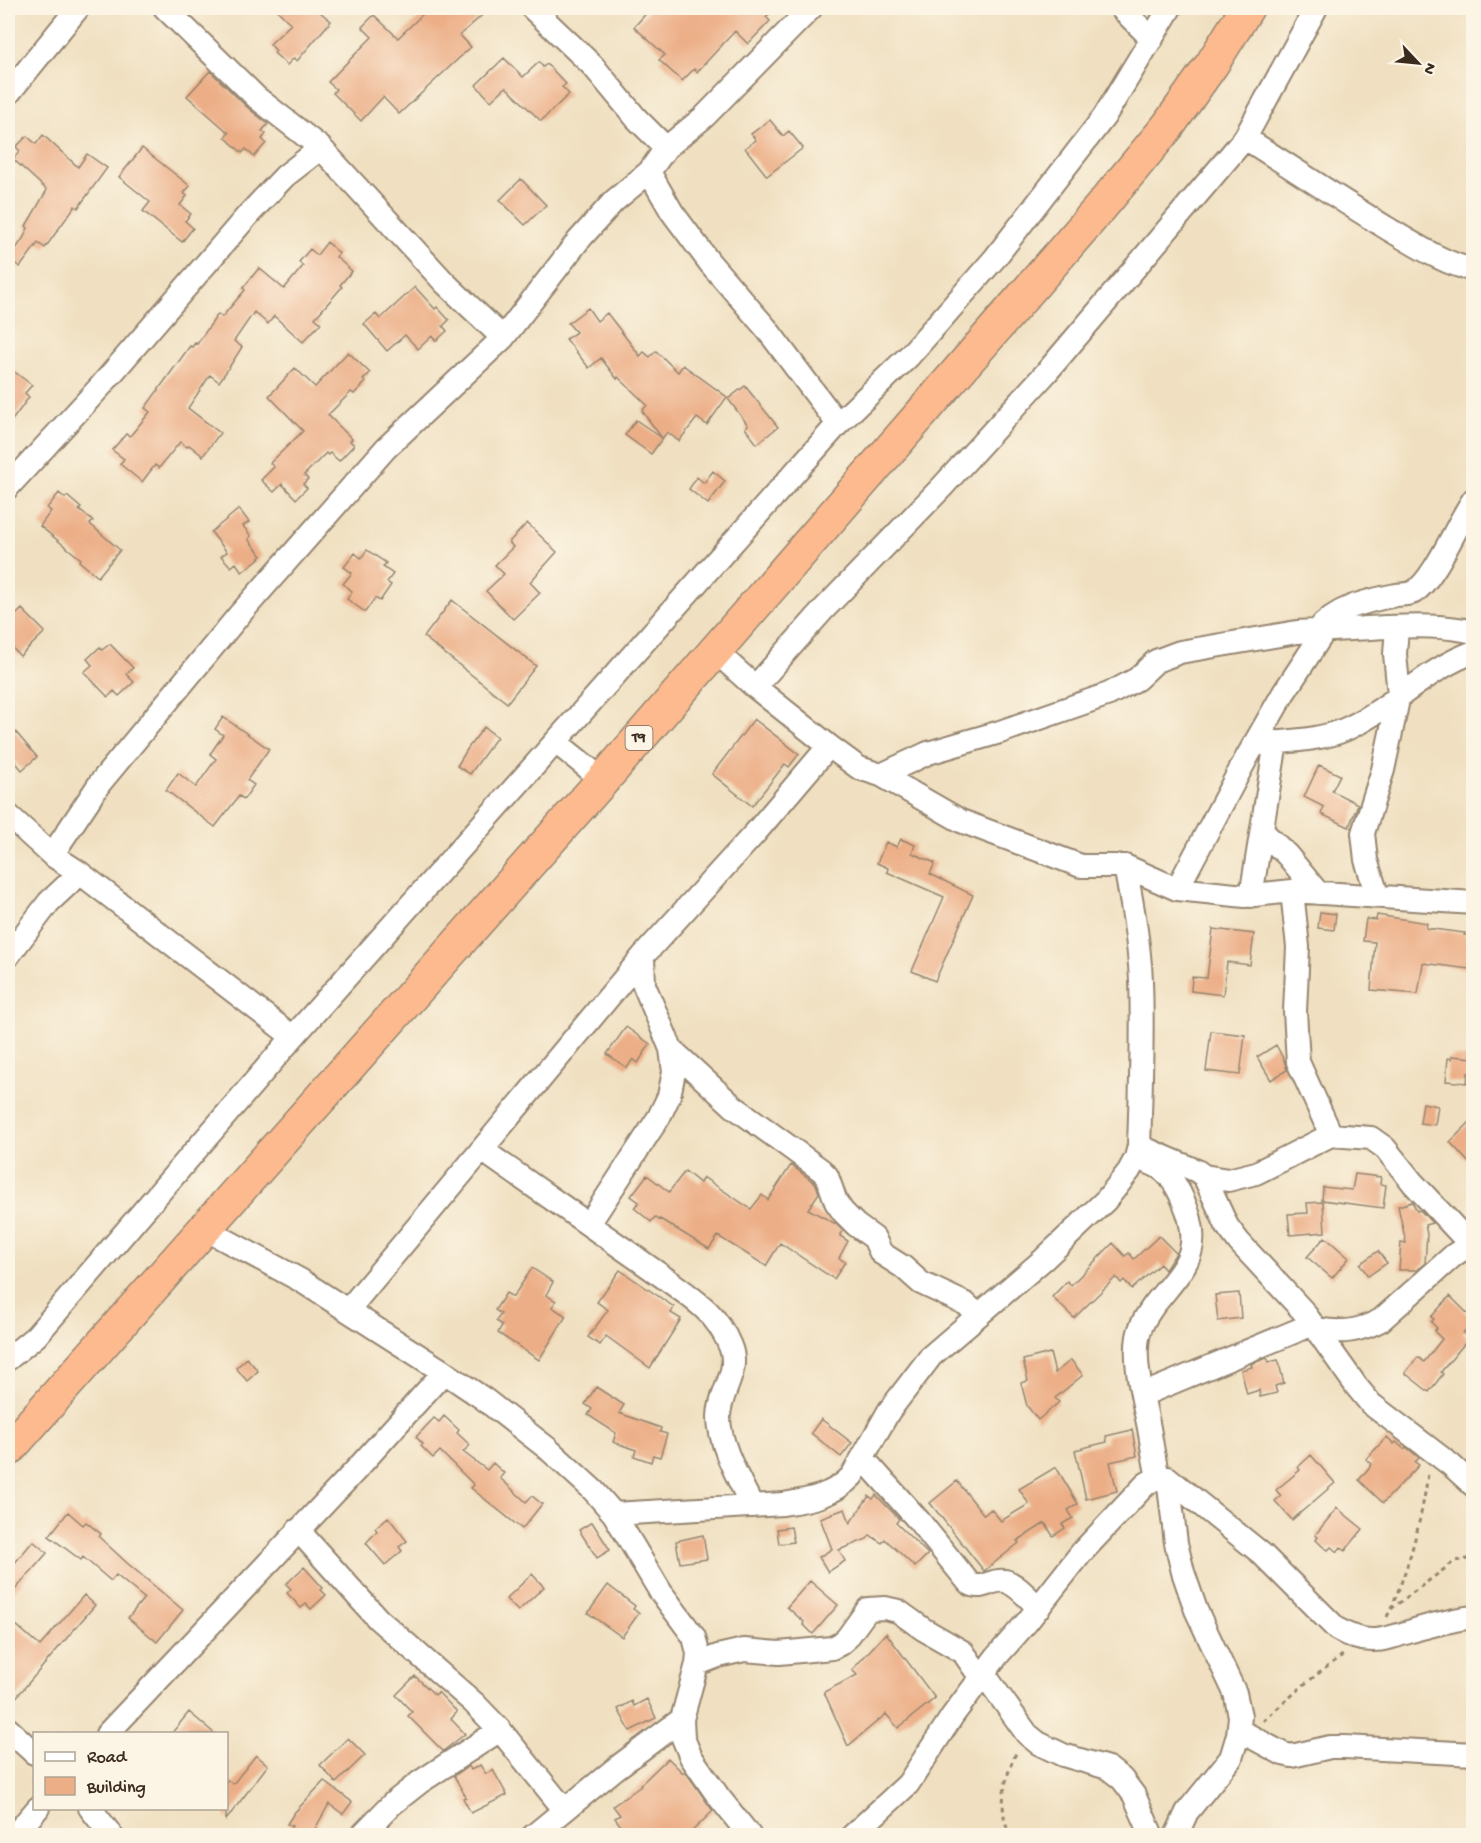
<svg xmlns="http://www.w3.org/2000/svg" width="1481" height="1843" font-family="'Gochi Hand',sans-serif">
<rect width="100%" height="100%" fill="#fcf5e5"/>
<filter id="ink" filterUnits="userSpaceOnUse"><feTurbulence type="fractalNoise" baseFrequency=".0167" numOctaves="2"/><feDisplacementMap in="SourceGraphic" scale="12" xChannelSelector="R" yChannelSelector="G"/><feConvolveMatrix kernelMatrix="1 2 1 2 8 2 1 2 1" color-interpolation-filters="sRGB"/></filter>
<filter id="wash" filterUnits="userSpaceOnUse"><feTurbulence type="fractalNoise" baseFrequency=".008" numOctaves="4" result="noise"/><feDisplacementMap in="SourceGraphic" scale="24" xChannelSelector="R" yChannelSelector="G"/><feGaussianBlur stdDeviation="1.35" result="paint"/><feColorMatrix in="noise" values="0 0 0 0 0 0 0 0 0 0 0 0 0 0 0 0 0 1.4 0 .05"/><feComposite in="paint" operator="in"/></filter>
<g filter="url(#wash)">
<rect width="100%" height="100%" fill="#f0e0c1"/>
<g id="blocks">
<!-- building -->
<path fill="#ecae86" d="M275 8H315L331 21 297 61 294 58 287 65 274 53 276 51 270 44 291 24Z
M429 8 438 17 448 8H490L460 35 471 47 399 114 383 97 361 121 333 93 336 89 328 82 372 37 362 27 374 15 398 38Z
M651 8H775L766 17 770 21 748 44 735 31 697 72 694 69 682 81 659 60 665 55 634 27Z
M504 58 523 77 539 62 543 67 547 64 566 84 562 87 569 94 541 121 506 87 491 101 476 85Z
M210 71 248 108 268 124 262 131 266 134 262 139 266 143 254 157 246 149 242 153 225 137 229 133 187 96Z
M770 120 783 136 789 131 803 148 767 176 745 148 756 140 751 134Z
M43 135 78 167 87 154 107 168 78 208 75 206 45 248 38 243 20 267 9 259 24 237 28 228 26 226 47 190 13 159 20 151 16 147 27 136 36 144Z
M142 148 190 186 184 193 187 196 180 205 191 214 185 221 193 228 182 242 143 211 150 202 119 177Z
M521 179 546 205 525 225 500 200Z
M327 242 339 253 336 257 352 271 340 285 342 287 315 318 321 323 303 342 274 316 268 324 254 312 234 341 242 347 228 369 219 382 210 375 188 408 220 433 203 456 189 445 187 447 180 442 159 468 155 465 142 482 120 464 124 459 112 450 126 434 130 436 150 412 145 408 190 346 192 347 195 343 197 344 218 314 222 317 245 290 243 288 259 268 284 289 303 266 299 262 310 249 317 255Z
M415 287 435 309 437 307 449 320 443 326 447 331 436 341 432 336 418 349 405 335 387 351 364 324 376 314 380 319Z
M588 308 597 321 607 313 640 356 644 352 650 357 656 351 678 372 683 365 727 397 707 425 697 418 679 441 667 432 651 454 625 435 636 420 662 438 642 411 647 405 618 377 617 379 601 358 589 368 566 339 576 332 568 323Z
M348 352 370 373 363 380 366 382 354 394 351 392 328 415 352 439 350 441 354 445 339 461 330 453 328 455 326 453 304 475 308 479 303 484 307 488 296 499 282 484 274 492 261 480 274 467 270 463 303 431 269 396 295 368 315 387Z
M8 367 32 385 25 393 29 397 8 426Z
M745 386 778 427 757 444 745 428 748 425 728 399Z
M713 471 725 481 708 504 689 489 697 477 704 483Z
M59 493 65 498 67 496 81 508 79 510 93 521 90 524 120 550 98 577 79 561 81 559 40 526 51 511 47 508Z
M239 509 249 522 243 526 251 536 248 539 262 556 242 572 236 563 231 567 221 556 227 552 211 532Z
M527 523 557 552 530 582 540 593 513 619 486 591 504 574 495 565 513 547 509 542Z
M367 550 386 563 383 567 393 574 387 582 391 585 380 601 375 598 365 612 347 599 352 591 343 584 352 573 344 567 355 553 361 558Z
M452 600 536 666 507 703 424 637Z
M8 607 17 614 22 609 45 632 20 656 8 643Z
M110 644 133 668 126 674 134 682 119 696 114 691 108 697 84 672 92 665 87 659 100 647 102 650Z
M223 717 269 749 247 780 254 785 244 799 239 796 215 827 166 790 178 773 196 787 216 759 210 754 223 735 215 729Z
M754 719 799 754 789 767 785 764 752 806 712 774Z
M8 723 37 757 22 770 8 753Z
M484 727 497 737 470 774 457 766 468 748Z
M1319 765 1340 775 1332 791 1358 804 1349 827 1321 814 1324 807 1304 797Z
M901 839 915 845 912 853 935 863 930 874 973 895 935 981 912 971 944 897 887 872 888 868 877 863 886 842 897 847Z
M1320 912 1336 914 1334 930 1318 928Z
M1377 915 1427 923 1426 928 1465 933 1464 935 1472 936 1469 969 1423 963 1418 994 1371 990 1375 942 1363 941 1366 919 1376 920Z
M1213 929 1254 934 1250 965 1227 962 1223 995 1191 991 1192 977 1207 978Z
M626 1027 650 1044 638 1063 633 1059 627 1068 607 1054Z
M1211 1031 1245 1035 1240 1075 1206 1071Z
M1276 1045 1284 1060 1287 1070 1271 1080 1257 1057Z
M1452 1056 1473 1058V1074L1468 1073 1467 1083 1446 1081 1448 1058 1452 1059Z
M1423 1103 1438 1106 1435 1125 1420 1123Z
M1473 1119V1167L1450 1142Z
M791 1165 816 1184 819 1193 808 1209 836 1224 843 1231 840 1236 848 1241 839 1258 845 1262 834 1279 780 1243 766 1266 718 1236 709 1249 660 1219 659 1220 655 1217 651 1222 634 1208 639 1202 631 1196 647 1175 669 1192 685 1171 700 1183 703 1177 751 1209 762 1195 768 1200Z
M1355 1174 1381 1177 1380 1184 1386 1185 1383 1208 1322 1200 1323 1187 1352 1190Z
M1323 1202 1325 1232 1290 1235 1288 1214 1308 1213 1307 1203Z
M1412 1202 1417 1211 1420 1210 1432 1223 1425 1225 1427 1234 1425 1263 1417 1270H1399L1401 1242 1406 1243 1398 1206Z
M1159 1236 1176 1253 1165 1270 1160 1264 1132 1289 1124 1280 1121 1283 1116 1277 1074 1318 1052 1297 1067 1281 1071 1285 1113 1243 1125 1256 1129 1253 1134 1259Z
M1325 1237 1349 1258 1332 1278 1307 1257Z
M1378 1251 1387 1263 1368 1276 1360 1264Z
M532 1268 553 1282 546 1295 556 1301 552 1307 566 1316 539 1360 498 1333 502 1325 496 1321 501 1314 495 1310 506 1293 513 1297Z
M620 1270 674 1307 671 1313 681 1319 650 1368 606 1336 600 1345 588 1337 608 1310 597 1302Z
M1239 1293 1241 1318 1218 1321 1215 1295Z
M1450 1296 1473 1319V1322L1463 1333 1469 1338 1441 1372 1443 1374 1429 1392 1405 1373 1418 1357 1424 1362 1442 1339 1434 1331 1437 1328 1431 1322 1434 1319 1431 1317Z
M1050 1353 1055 1373 1071 1360 1083 1375 1055 1398 1059 1402 1038 1420 1027 1406 1021 1383 1028 1381 1023 1360Z
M247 1358 258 1371 247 1381 236 1368Z
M1267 1358 1269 1362 1278 1360 1284 1383 1275 1386 1277 1393 1260 1397 1259 1390 1247 1394 1241 1370 1252 1367 1251 1364Z
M596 1387 624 1405 619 1413 661 1428 660 1432 667 1434 660 1457 653 1455 651 1462 634 1456 636 1450 613 1442 616 1433 588 1415 592 1409 585 1404Z
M444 1416 459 1430 457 1433 470 1445 463 1452 487 1470 493 1463 504 1473 500 1478 526 1502 532 1496 542 1504 522 1529 471 1488 474 1485 440 1451 433 1458 421 1446 423 1444 416 1437 434 1418 439 1422Z
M821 1419 852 1443 841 1457 811 1433Z
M1132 1430 1137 1456 1110 1462 1117 1491 1086 1499 1075 1450 1107 1442 1106 1436Z
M1387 1437 1394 1444 1396 1442 1404 1449 1406 1447 1416 1455 1419 1458 1415 1462 1419 1465 1383 1503 1359 1480 1372 1464 1366 1459Z
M1311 1455 1335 1483 1292 1520 1275 1501 1281 1496 1276 1490 1300 1470 1298 1467Z
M1056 1467 1078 1504 1068 1510 1073 1518 1062 1524 1065 1528 1053 1536 1045 1523 1017 1541 1019 1543 984 1571 930 1503 957 1481 984 1515 991 1509 1001 1521 1029 1504 1019 1489Z
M876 1495 899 1519 896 1523 928 1554 915 1567 885 1539 882 1543 870 1535 867 1539 839 1550 845 1561 828 1572 819 1557 832 1549 820 1518 845 1509 850 1523 869 1496 873 1499Z
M1337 1508 1363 1529 1345 1551 1341 1547 1337 1552 1331 1547 1328 1550 1322 1546 1316 1540 1318 1537 1315 1535Z
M68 1512 83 1525 86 1522 101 1534 99 1537 127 1563 183 1610 157 1642 128 1618 144 1598 116 1575 111 1581 83 1557 81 1560 49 1536Z
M388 1517 407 1541 399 1547 402 1551 385 1565 366 1543 377 1531 375 1528Z
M592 1522 610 1550 597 1558 579 1530Z
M791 1527 794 1542 779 1544 777 1529Z
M703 1535 707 1559 680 1563 676 1541Z
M33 1541 47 1553 8 1598V1571Z
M304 1567 323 1588 321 1590 326 1595 311 1609 306 1604 301 1608 287 1593 291 1589 286 1584Z
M532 1574 544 1587 518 1611 506 1599Z
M810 1581 838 1605 813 1634 803 1624 804 1622 787 1607Z
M608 1585 635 1606 633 1609 639 1613 622 1637 588 1613Z
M84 1595 95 1605 8 1707V1618L40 1646Z
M886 1633 935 1698 898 1728 886 1714 848 1746 824 1692 857 1675 852 1670Z
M415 1676 435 1695 438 1692 457 1712 451 1719 465 1734 443 1751 408 1716 412 1712 396 1695Z
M647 1699 656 1718 630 1731 618 1709 632 1701 634 1706Z
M189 1712 215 1734H171Z
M348 1738 365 1755 336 1783 320 1765Z
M256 1755 268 1765 226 1820V1779L233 1784Z
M668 1758 683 1773 685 1771 713 1811 687 1836H628L615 1818 620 1815 613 1806 641 1786 640 1785Z
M480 1765 486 1774 493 1770 507 1795 471 1813 463 1798 466 1797 454 1776 469 1766 471 1770Z
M324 1781 352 1802 343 1814 329 1804 311 1836H287L292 1826 287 1824 294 1813Z"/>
</g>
</g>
<g filter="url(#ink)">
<use href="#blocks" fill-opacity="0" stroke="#968570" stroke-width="1.5"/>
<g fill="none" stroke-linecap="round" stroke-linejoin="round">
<!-- minor casing -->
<g stroke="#968570" stroke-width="26">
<path id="minor" d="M165 8 257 98 321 148 445 283 503 338
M532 8 593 66 636 118 666 148
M1121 8 1152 39
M8 94 78 8
M1245 138C1294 169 1341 200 1390 230 1416 245 1444 264 1474 270
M649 172 672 212 710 263 766 328 838 424
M8 487 100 387 248 215 285 176 321 148
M1317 631C1336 607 1367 601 1396 595 1402 594 1408 595 1414 592 1435 579 1458 521 1474 499
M714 650 755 687 829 746 859 768 881 775 961 821 1081 866H1125L1177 889 1245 896 1292 891 1474 903
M755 687 824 609 942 487 1046 373 1245 138 1316 8
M557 743 603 780
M1254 745C1282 741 1318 741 1344 730 1390 710 1426 669 1474 652
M881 775 928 753 1000 732 1109 694 1137 679 1156 661 1180 652 1297 632C1327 630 1356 629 1386 627 1416 626 1444 625 1474 632
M8 815 52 855 80 873 293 1037
M1263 832 1287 855 1318 893
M52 855 100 783 240 614 386 448 503 338 578 241 614 201 649 172 666 148 704 117 811 8
M1375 888 1366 860 1363 833 1383 770 1399 695 1395 654 1397 627
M1177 889 1247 757 1283 694 1325 630
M1292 891 1298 947 1295 1011 1298 1062 1331 1135
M1251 896 1276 742
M8 956 49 902 80 873
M671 1049 733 1106 821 1170 827 1176 836 1202 843 1212 856 1225 874 1238 881 1253 903 1267 921 1283 966 1304 978 1315
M1139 1146 1197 1171 1204 1176 1228 1180 1256 1173 1331 1135 1371 1138 1385 1148 1413 1183 1471 1245
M482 1150C533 1186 584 1221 635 1257 658 1274 684 1290 705 1309 715 1318 725 1333 730 1346 741 1372 719 1392 719 1417 719 1445 740 1481 752 1506
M1147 1162C1167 1168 1175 1182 1183 1200 1206 1251 1184 1267 1154 1305 1147 1315 1140 1325 1138 1337 1133 1364 1144 1402 1149 1428 1152 1445 1154 1461 1158 1477
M1204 1176 1227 1226 1239 1242 1303 1311 1357 1387 1371 1404 1451 1465 1474 1486
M589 1224 659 1117 669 1096 674 1072 671 1049 644 985 643 956
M205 1229 300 1280 444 1372 484 1399 547 1448 593 1490 614 1514 660 1591 694 1637 698 1653 697 1664 682 1719 683 1738 691 1757 718 1796 750 1836
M348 1310 643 956 756 832 829 746
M1318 1329C1341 1334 1360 1331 1381 1320L1454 1255 1474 1242
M8 1359 36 1336 293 1037 838 424 909 356 995 258 1104 117 1170 8
M1142 1395 1313 1324
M863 1458 919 1521 969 1583C982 1592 991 1578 1005 1581 1017 1584 1030 1600 1039 1608
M1168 1478 1176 1543 1183 1572 1196 1610 1235 1693 1240 1716 1238 1735 1231 1758 1187 1812 1176 1836
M614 1514 783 1504C809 1500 833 1496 852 1476L889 1411 931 1356 1044 1259 1106 1200 1129 1171 1136 1158 1139 1146C1141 1090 1143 1035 1141 980 1139 941 1132 903 1125 866
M298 1530 378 1619 474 1703 500 1730 564 1809
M697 1664 718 1656 744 1650 779 1653 832 1648 840 1644 847 1638 868 1609 885 1608 898 1611 923 1629 963 1652 981 1678
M984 1674 1027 1734 1038 1743 1063 1755 1108 1768 1122 1779 1134 1795 1152 1836
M8 1729 34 1753
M107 1734 355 1471 444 1372
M1248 1735 1283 1754 1292 1756 1330 1747H1345L1474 1754
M90 1808 112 1836
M14 1836 38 1808
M361 1836 392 1804 420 1782 500 1730
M533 1836 615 1769 682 1719
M852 1836 908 1784 953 1715 997 1656 1027 1622 1082 1552 1146 1484 1158 1477 1168 1478 1262 1554 1337 1629C1369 1648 1385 1639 1418 1629 1436 1624 1455 1619 1474 1617"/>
</g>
<!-- trunk casing -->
<g stroke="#968570" stroke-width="36">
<path id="trunk" d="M8 1450 603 780 1100 208 1168 126 1212 64 1247 8"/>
</g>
<!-- path -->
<path stroke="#968570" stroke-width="3" stroke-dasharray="4.5 4.5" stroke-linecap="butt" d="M1391 1609 1455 1561 1474 1558
M1387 1617C1408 1572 1421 1523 1428 1474
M1263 1721 1306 1683 1344 1654
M1011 1836C996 1811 1005 1775 1017 1751"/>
<!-- minor -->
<use href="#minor" stroke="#fff" stroke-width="22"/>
<!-- trunk -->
<use href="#trunk" stroke="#fcba8e" stroke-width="33"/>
</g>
</g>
<g text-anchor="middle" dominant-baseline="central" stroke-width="4.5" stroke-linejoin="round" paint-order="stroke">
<!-- shield labels -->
<rect fill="#fcf5e5" stroke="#75675a" stroke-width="1.5" x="625.5" y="726" width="27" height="24" rx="4.5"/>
<g font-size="15" font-weight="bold" fill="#3b2a1e">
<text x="639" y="738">T9</text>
</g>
</g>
<!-- margin -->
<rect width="1481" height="1843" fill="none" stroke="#fcf5e5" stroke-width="30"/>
<!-- legend -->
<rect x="33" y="1732" width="195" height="78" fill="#fcf5e5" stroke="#afa495" stroke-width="1.5"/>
<rect x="45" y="1752" width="30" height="9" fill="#ffffff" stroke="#afa495" stroke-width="1.5"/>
<text x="87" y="1762" font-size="18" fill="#3b2a1e">Road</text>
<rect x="45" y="1777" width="30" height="18" fill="#ecae86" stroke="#afa495" stroke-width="1.5"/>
<text x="87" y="1792" font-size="18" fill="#3b2a1e">Building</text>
<!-- north arrow -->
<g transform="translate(1418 63) rotate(116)" stroke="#fcf5e5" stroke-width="4.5" paint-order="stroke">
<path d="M0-4.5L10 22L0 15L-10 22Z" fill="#3b2a1e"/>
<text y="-9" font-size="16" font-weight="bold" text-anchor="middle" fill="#3b2a1e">N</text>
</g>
</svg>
